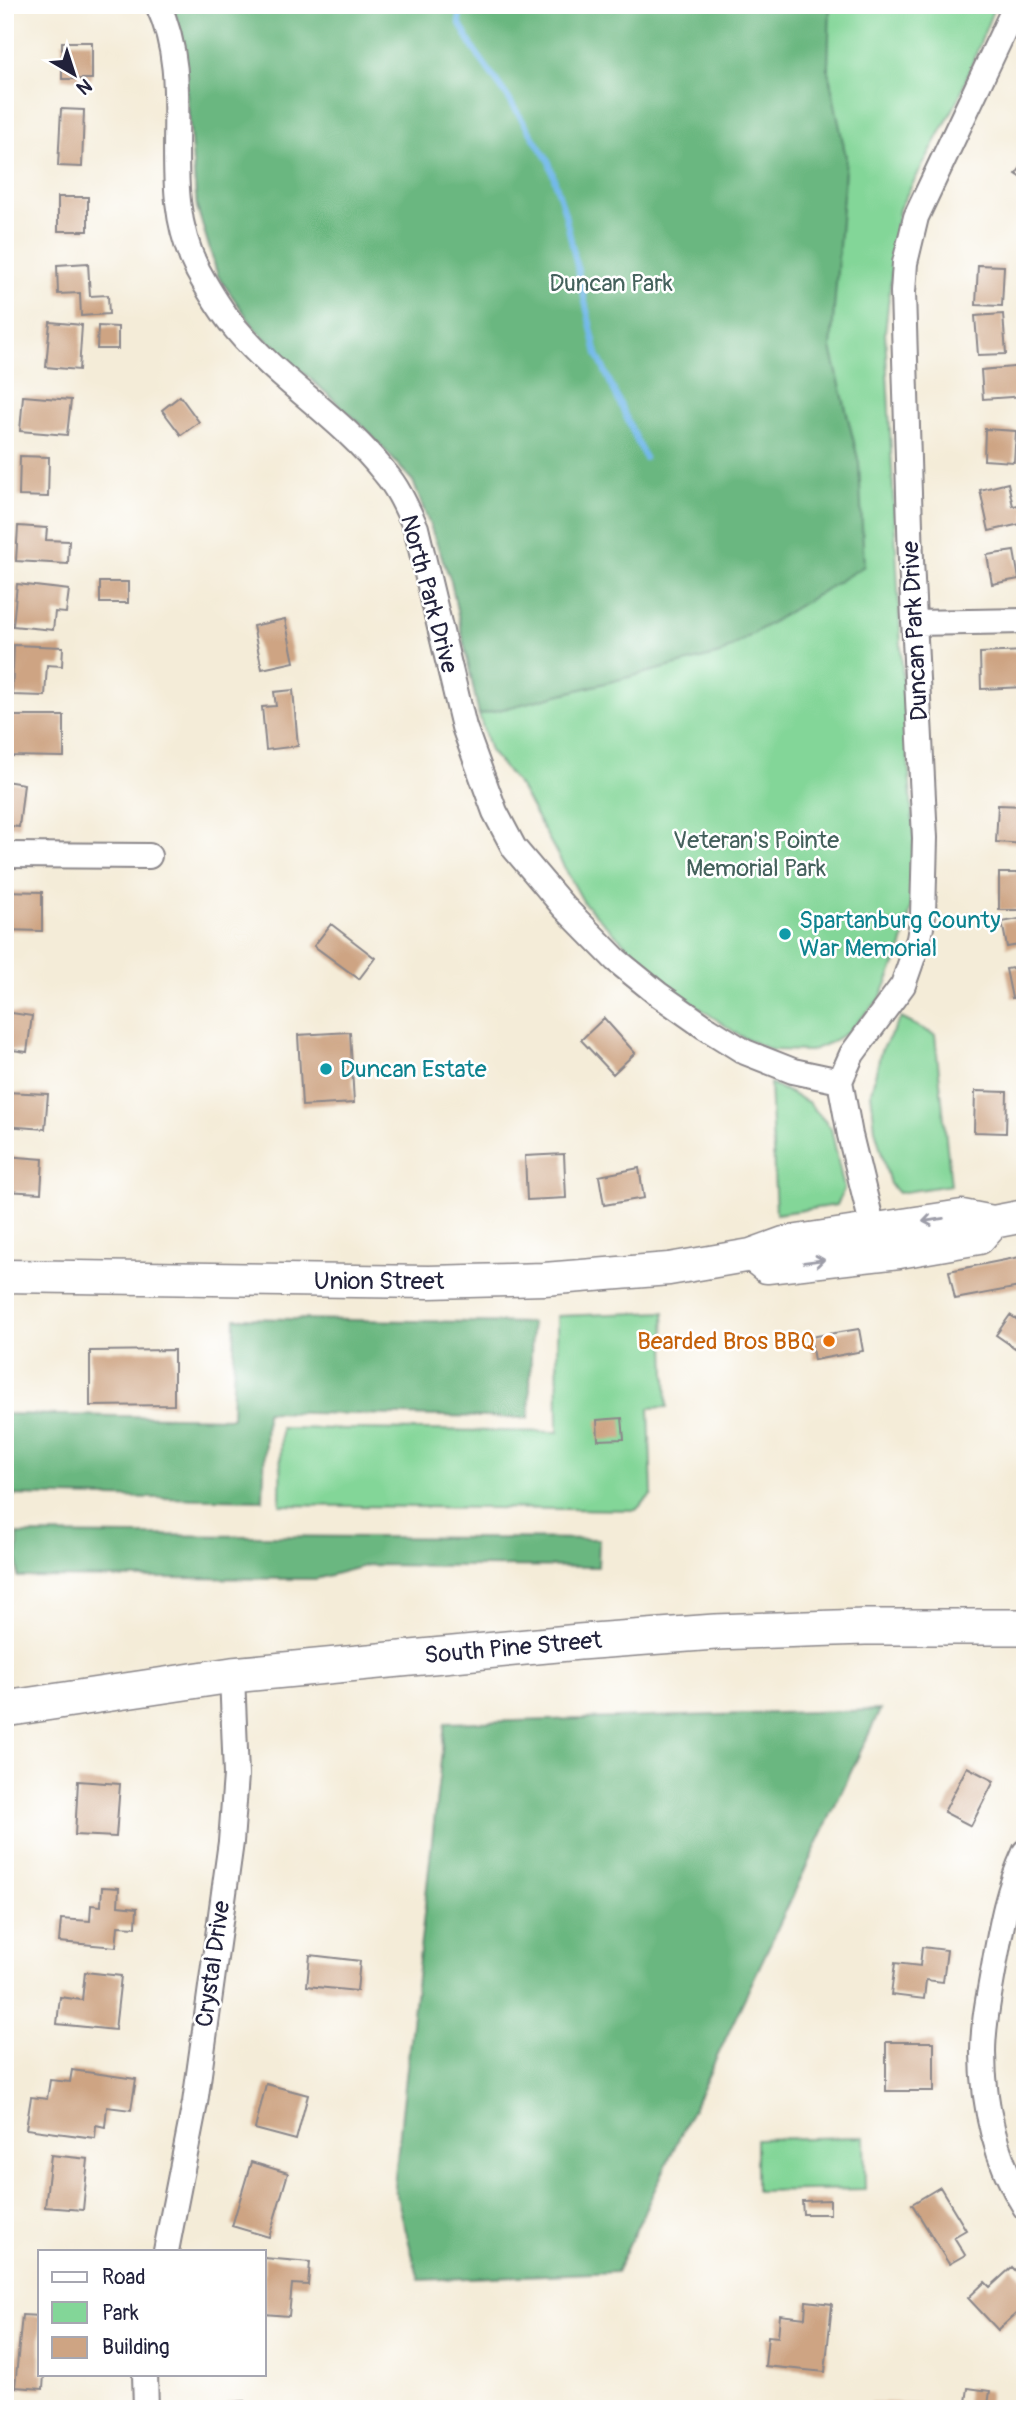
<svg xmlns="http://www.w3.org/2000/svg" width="1030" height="2414" font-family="Pangolin,sans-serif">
<rect width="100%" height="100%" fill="#fff"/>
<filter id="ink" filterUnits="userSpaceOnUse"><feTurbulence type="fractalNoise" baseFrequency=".0143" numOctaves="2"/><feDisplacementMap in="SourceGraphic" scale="14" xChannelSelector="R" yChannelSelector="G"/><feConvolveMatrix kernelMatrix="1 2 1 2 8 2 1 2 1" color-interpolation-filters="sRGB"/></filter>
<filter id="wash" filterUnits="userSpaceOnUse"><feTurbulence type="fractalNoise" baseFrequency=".00686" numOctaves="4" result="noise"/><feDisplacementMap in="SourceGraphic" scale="28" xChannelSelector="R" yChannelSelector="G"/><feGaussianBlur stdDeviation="1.57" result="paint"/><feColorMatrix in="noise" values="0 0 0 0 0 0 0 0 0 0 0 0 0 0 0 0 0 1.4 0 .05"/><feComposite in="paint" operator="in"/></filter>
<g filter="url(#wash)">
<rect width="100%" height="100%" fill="#f4ecd8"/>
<!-- green -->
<path fill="#83d698" stroke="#527c6a" stroke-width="2" d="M172 5H995L958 100 899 209 885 332 903 685 914 840 911 908 901 950 880 999 848 1032 831 1042 810 1051 771 1050 740 1036 664 983 584 903 520 787 490 751 479 715 451 581 413 481 362 425 257 331 218 276 197 207 181 32Z
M901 1018 935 1035 951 1185 898 1193 890 1184 875 1129 871 1092 881 1051Z
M770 1083 808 1102 831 1128 844 1189 837 1205 776 1214Z
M664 1312 667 1407 649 1408 652 1494 636 1510 280 1505 281 1428 558 1432 557 1316Z
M864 2137 865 2189 756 2191V2139Z"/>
<!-- forest -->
<path fill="#6ab780" stroke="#466c5e" stroke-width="2" d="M172 5H830L828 70 846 157 831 348 859 463 864 566 720 654 479 715 451 581 413 481 362 425 257 331 218 276 197 207 181 32Z
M235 1318 532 1323 529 1418 266 1412 263 1500 5 1495V1414L232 1418Z
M18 1534 599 1539 598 1567 368 1565 316 1579 18 1577Z
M880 1710 616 2272 419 2280 394 2186 445 1723Z"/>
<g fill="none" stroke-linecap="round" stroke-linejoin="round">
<!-- stream -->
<path stroke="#73b9ea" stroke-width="6" d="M460 5 459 22 473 48 507 96 549 162 565 214 597 354 645 458"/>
</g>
<g id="blocks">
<!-- building -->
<path fill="#cea483" d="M62 42H92V79H62Z
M61 109 84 110 82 167 58 166Z
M1025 162V180L1016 174Z
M58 197H88V231H58Z
M88 263 90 296 108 295 109 314 81 316 80 293 58 294 57 265Z
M978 265 1004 266 1002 306 976 305Z
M1003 314 1006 354 978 355 975 316Z
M50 322 82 325 79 370 46 367Z
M98 326 118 327V349H97Z
M1024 366 1025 396 983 399 981 370Z
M23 396 71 400 67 435 20 431Z
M180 396 199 422 181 435 162 410Z
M985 429 1016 431 1014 462 984 460Z
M20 456 49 457 48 497 19 496Z
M1008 483 1013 506 1025 504V523L989 531 980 490Z
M18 526 47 528 46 540 69 541 68 564 16 561Z
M1014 551 1019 579 992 584 987 555Z
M100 582H128V603H100Z
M17 584 69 590 66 613 55 612 53 630 13 626Z
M285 619 294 662 262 669 253 626Z
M14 645 63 647 62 666 47 665 45 696 12 695Z
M1025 651V687L981 689 980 653Z
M293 690 298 746 266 750 262 707 276 706 274 692Z
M10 716H64V757L10 756Z
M5 781 24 784 19 827 5 825Z
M998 805 1025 806V844L996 842Z
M999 873H1025V910H999Z
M5 891 42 892V931L5 930Z
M1025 918V944L1007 947 1002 922Z
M331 924 375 958 359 979 314 946Z
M1025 966V996L1012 998 1006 969Z
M5 1012 32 1016 27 1052 5 1049Z
M604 1018 635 1053 613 1074 581 1040Z
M350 1032 354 1103 302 1106 298 1035Z
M975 1091 1007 1092 1006 1133 974 1132Z
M5 1092 48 1094 45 1129 5 1126Z
M564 1154 566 1198 527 1200 525 1156Z
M5 1156 43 1159 41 1193 5 1191Z
M639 1168 644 1198 604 1205 599 1176Z
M1025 1256V1286L955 1299 949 1271Z
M1010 1315 1025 1325V1333L1015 1348 996 1335Z
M859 1329 863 1351 814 1360 810 1337Z
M1025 1344V1362H1023L1020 1345Z
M174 1350V1405L90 1406V1351Z
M622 1418 624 1439 598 1440 597 1420Z
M967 1767 994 1781 971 1826 944 1812Z
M78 1781 120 1784 116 1837 75 1835Z
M102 1887 119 1888 118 1906 137 1908 136 1927 118 1926 116 1947 59 1942 61 1919 90 1921 91 1905 101 1906Z
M922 1947 947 1950 943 1982 926 1980 924 1999 891 1995 895 1963 920 1966Z
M310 1955 360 1961 357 1991 307 1986Z
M85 1972 121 1976 115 2030 57 2024 60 1997 82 2000Z
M886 2042H934V2091H886Z
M72 2070 136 2079 131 2110 107 2107 105 2127 96 2125 95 2138 26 2129 31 2097 47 2099 50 2080 70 2082Z
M266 2084 308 2095 296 2140 255 2129Z
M51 2155 88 2159 83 2210 45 2207Z
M251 2162 288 2173 269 2237 232 2226Z
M940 2187 966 2230 954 2237 965 2255 949 2264 912 2204Z
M830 2200V2214H803L802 2201Z
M264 2258 310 2262 308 2285 292 2284 289 2316 264 2314Z
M1012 2267 1025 2280V2318L1019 2311 998 2330 968 2298 985 2282 990 2287Z
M806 2301 832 2304 825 2372 765 2366 768 2336 778 2337 780 2315 805 2318Z
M22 2315 40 2316V2374H44L43 2389 15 2387Z
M968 2388 990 2391 988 2405 1002 2409H965Z
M244 2401 245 2409H227L226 2403Z
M870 2402 919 2403V2409H870Z"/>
</g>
</g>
<g filter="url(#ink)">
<use href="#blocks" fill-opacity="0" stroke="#8b878a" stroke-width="2"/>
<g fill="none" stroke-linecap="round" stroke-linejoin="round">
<!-- minor casing -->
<g stroke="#8b878a" stroke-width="28">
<path id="minor" d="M158 5C198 90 153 184 198 271 209 291 221 311 236 329 280 382 342 418 385 473 399 489 407 509 416 528L464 727 495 812 514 848 563 906 616 960 658 994 705 1027 745 1052 793 1071 840 1081
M914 623 1025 621
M5 855 149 856
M877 1245 850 1135 840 1081 852 1054 903 985 919 939 923 915 925 838 911 560 903 292 905 263 916 217 1016 5
M1025 1852C1008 1889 1002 1922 995 1961 990 1991 983 2022 983 2052 983 2105 996 2162 1025 2207
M166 2251 195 2103 231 1842 236 1775 232 1675
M145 2374 146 2409"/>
</g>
<!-- major casing -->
<g stroke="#8b878a" stroke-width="35">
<path id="major" d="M752 1255 767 1267 899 1252 979 1238 993 1222
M5 1276 429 1282 544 1279 669 1269 751 1255 784 1243 962 1216 993 1222 1025 1216"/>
</g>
<!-- highway casing -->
<g stroke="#8b878a" stroke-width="38">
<path id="highway" d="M5 1709 232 1675 579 1642 715 1632 865 1627H1025"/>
</g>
<!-- minor -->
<use href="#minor" stroke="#fff" stroke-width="24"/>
<!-- major -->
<use href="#major" stroke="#fff" stroke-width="32"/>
<!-- highway -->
<use href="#highway" stroke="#fff" stroke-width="35"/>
</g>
<!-- one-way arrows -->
<defs><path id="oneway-shaft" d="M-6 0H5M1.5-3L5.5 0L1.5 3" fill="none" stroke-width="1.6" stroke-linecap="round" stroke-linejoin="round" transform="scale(1.75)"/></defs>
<g stroke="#9c9ca7">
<use href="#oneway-shaft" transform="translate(933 1220) rotate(171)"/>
<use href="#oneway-shaft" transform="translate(814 1261) rotate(-7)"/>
</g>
</g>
<!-- markers -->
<g fill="#0f9aa8" stroke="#fff" stroke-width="2.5">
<circle cx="785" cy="934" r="7"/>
<circle cx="326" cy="1069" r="7"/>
</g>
<circle fill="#e8710a" stroke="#fff" stroke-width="2.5" cx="829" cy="1341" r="7"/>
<g text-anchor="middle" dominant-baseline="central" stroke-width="5" stroke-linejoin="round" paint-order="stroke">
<!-- park labels -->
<g font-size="24" fill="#44615c" stroke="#fff">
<text x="611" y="283">Duncan Park</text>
<text x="756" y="840">Veteran's Pointe<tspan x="756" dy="28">Memorial Park</tspan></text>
</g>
<!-- street labels -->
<g font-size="24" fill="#22223b" stroke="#fff">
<text transform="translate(429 594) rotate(75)">North Park Drive</text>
<text transform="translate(915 631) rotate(-93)">Duncan Park Drive</text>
<text x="379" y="1281">Union Street</text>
<text transform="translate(513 1648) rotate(-5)">South Pine Street</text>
<text transform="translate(213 1964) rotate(-82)">Crystal Drive</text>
</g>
<!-- culture labels -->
<g font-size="24" fill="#0d838f" stroke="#fff" text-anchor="start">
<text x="799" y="920">Spartanburg County<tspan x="799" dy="28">War Memorial</tspan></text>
<text x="340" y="1069">Duncan Estate</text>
</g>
<!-- food labels -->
<g font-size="24" fill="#c56008" stroke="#fff" text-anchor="end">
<text x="815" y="1341">Bearded Bros BBQ</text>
</g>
</g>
<!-- margin -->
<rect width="1030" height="2414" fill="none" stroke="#fff" stroke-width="28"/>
<!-- legend -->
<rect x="38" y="2250" width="228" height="126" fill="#ffffff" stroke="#a7a7b1" stroke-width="2"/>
<rect x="52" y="2272" width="35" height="10" fill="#ffffff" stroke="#a7a7b1" stroke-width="2"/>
<text x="102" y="2284" font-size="21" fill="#22223b">Road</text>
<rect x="52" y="2302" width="35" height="21" fill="#83d698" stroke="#a7a7b1" stroke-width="2"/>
<text x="102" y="2320" font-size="21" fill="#22223b">Park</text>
<rect x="52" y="2337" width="35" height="21" fill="#cea483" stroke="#a7a7b1" stroke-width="2"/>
<text x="102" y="2354" font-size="21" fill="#22223b">Building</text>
<!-- north arrow -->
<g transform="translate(74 74) rotate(141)" stroke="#ffffff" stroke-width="5" paint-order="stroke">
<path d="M0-5L12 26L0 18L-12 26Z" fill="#22223b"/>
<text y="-10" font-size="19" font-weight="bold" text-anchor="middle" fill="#22223b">N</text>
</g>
</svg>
